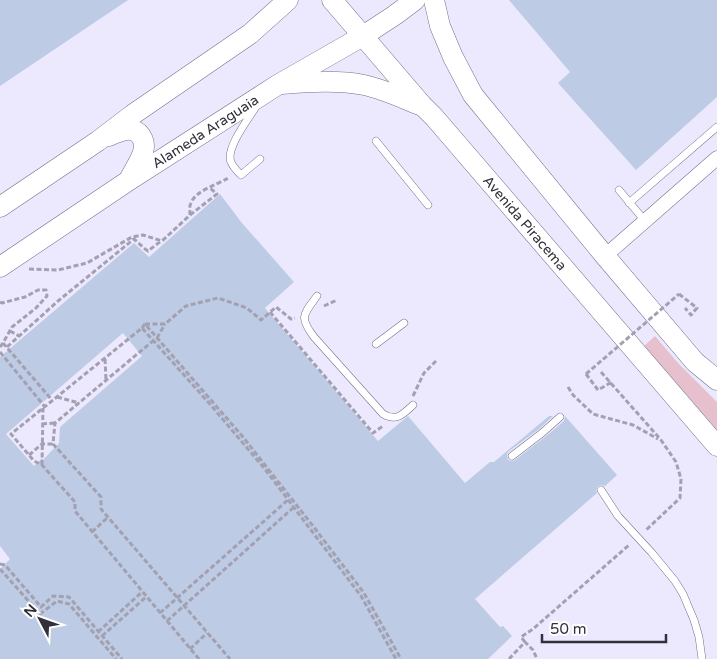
<svg xmlns="http://www.w3.org/2000/svg" width="717" height="659" font-family="'Varela Round',sans-serif">
<rect width="100%" height="100%" fill="#ece9ff"/>
<!-- green -->
<path fill="#e7c0ce" d="M655 336 678 363 717 402V430L644 346Z"/>
<!-- building -->
<path fill="#bdcce4" fill-rule="evenodd" d="M0 0H128L0 86Z
M509 0H717V97L636 170 558 83 570 72Z
M220 194 242 223 294 282 265 308 378 441 408 416 465 483 490 462H494L549 416H553L539 429 508 452 507 456 508 460 512 461 515 460 545 437 564 421 565 416 617 475 605 486 601 485 598 486 596 490 597 493 475 599 500 627 503 626 512 636 488 659H0V569L10 559 0 546V357L134 243 149 257ZM123 333 142 356 60 427 59 443 43 460 42 458 34 466 6 434Z"/>
<g fill="none" stroke-linecap="round" stroke-linejoin="round">
<!-- service casing -->
<g stroke="#737088" stroke-width="8">
<path id="service" d="M257 105C250 117 225 148 231 162 233 167 237 171 241 175L260 159
M376 141 428 205
M619 190 645 221
M629 203 717 127
M317 296C303 315 299 317 314 337L383 414C397 422 403 414 413 405
M376 344 404 323
M512 456 542 433 560 417
M601 490 618 516 652 553 675 581 683 594 694 620 699 637 702 659"/>
</g>
<!-- minor casing -->
<g stroke="#737088" stroke-width="15">
<path id="minor" d="M605 256 717 158"/>
</g>
<!-- secondary casing -->
<g stroke="#737088" stroke-width="21">
<g id="secondary">
<path id="s1" d="M332 0 422 105 434 117 717 446"/>
<path d="M434 0 440 26 453 57 473 95 605 256 695 362 717 380"/>
<path d="M282 84C309 82 338 80 364 85 383 89 402 98 420 105"/>
<path d="M109 136C122 130 136 124 143 140 145 145 144 150 142 155 139 163 133 172 129 180"/>
<path d="M0 207 98 141 132 115 250 34 288 0"/>
<path id="s2" d="M0 267 128 181 279 84 363 36 395 15 415 0"/>
</g>
</g>
<!-- path -->
<path stroke="#a2a0b1" stroke-width="3" stroke-dasharray="5 2.5" stroke-linecap="butt" d="M190 215 217 194 210 188
M133 238 145 249 148 251 161 241
M29 269 58 270 87 263 132 237 143 235 162 241 190 215C190 211 189 206 191 203 196 190 217 185 228 178
M679 294 697 308 691 315 685 308
M0 302 2 303 25 297 38 290H46L47 296 36 308 12 327 3 343 52 400
M324 306 337 300
M270 312 373 433 383 426
M145 324H165L186 306 218 298 247 308 261 320 276 307 291 319 295 318
M142 328 145 324 243 437 313 526 364 593 401 659
M10 331 19 336
M157 338 165 324
M154 340 55 423 53 444 101 497V509L230 659
M0 347 3 343
M7 347 58 301 134 239
M0 352 45 407
M105 359 106 380
M601 372 661 440 676 462 681 479 680 498 645 531
M586 374 598 390 610 383 609 382
M568 387 573 395 593 414 633 425 658 439
M413 396 424 373 436 361
M57 397 79 403
M42 424 55 423
M29 455 42 444H53
M42 465 43 408
M92 532 108 517
M0 564 5 565 41 607 53 596 69 597 122 659
M0 569 40 614 57 601 69 604 116 659
M160 613 289 499
M167 621 294 507
M98 632 142 592
M102 636 146 597
M525 642 521 637 533 629 629 545
M190 649 207 633
M199 659 75 511V502L42 465 34 461 11 434 142 328 209 403 264 468 361 596 396 659
M509 659 525 642 533 650 537 659"/>
<!-- service -->
<use href="#service" stroke="#fff" stroke-width="7"/>
<!-- minor -->
<use href="#minor" stroke="#fff" stroke-width="14"/>
<!-- secondary -->
<use href="#secondary" stroke="#fff" stroke-width="20"/>
<!-- path-bridge -->
<path stroke="#a2a0b1" stroke-width="3" stroke-dasharray="5 2.5" stroke-linecap="butt" d="M586 374 679 294"/>
</g>
<g text-anchor="middle" dominant-baseline="central" stroke-width="5" stroke-linejoin="round" paint-order="stroke">
<!-- street labels -->
<g font-size="14" fill="#32313b" stroke="#fff">
<text stroke="none"><textPath href="#s2" startOffset="246">Alameda Araguaia</textPath></text>
<text stroke="none"><textPath href="#s1" startOffset="295">Avenida Piracema</textPath></text>
</g>
</g>
<!-- north arrow -->
<g transform="translate(40 619) rotate(311)" stroke="#ffffff" stroke-width="4" paint-order="stroke">
<path d="M0-4L9 19L0 12L-9 19Z" fill="#32313b"/>
<text y="-8" font-size="14" font-weight="bold" text-anchor="middle" fill="#32313b">N</text>
</g>
<!-- scale -->
<path d="M542 634v8h124v-8" fill="none" stroke="#32313b" stroke-width="2.5"/>
<text x="550" y="634" font-size="15" fill="#32313b" stroke="#ffffff" stroke-width="4" paint-order="stroke">50 m</text>
</svg>
